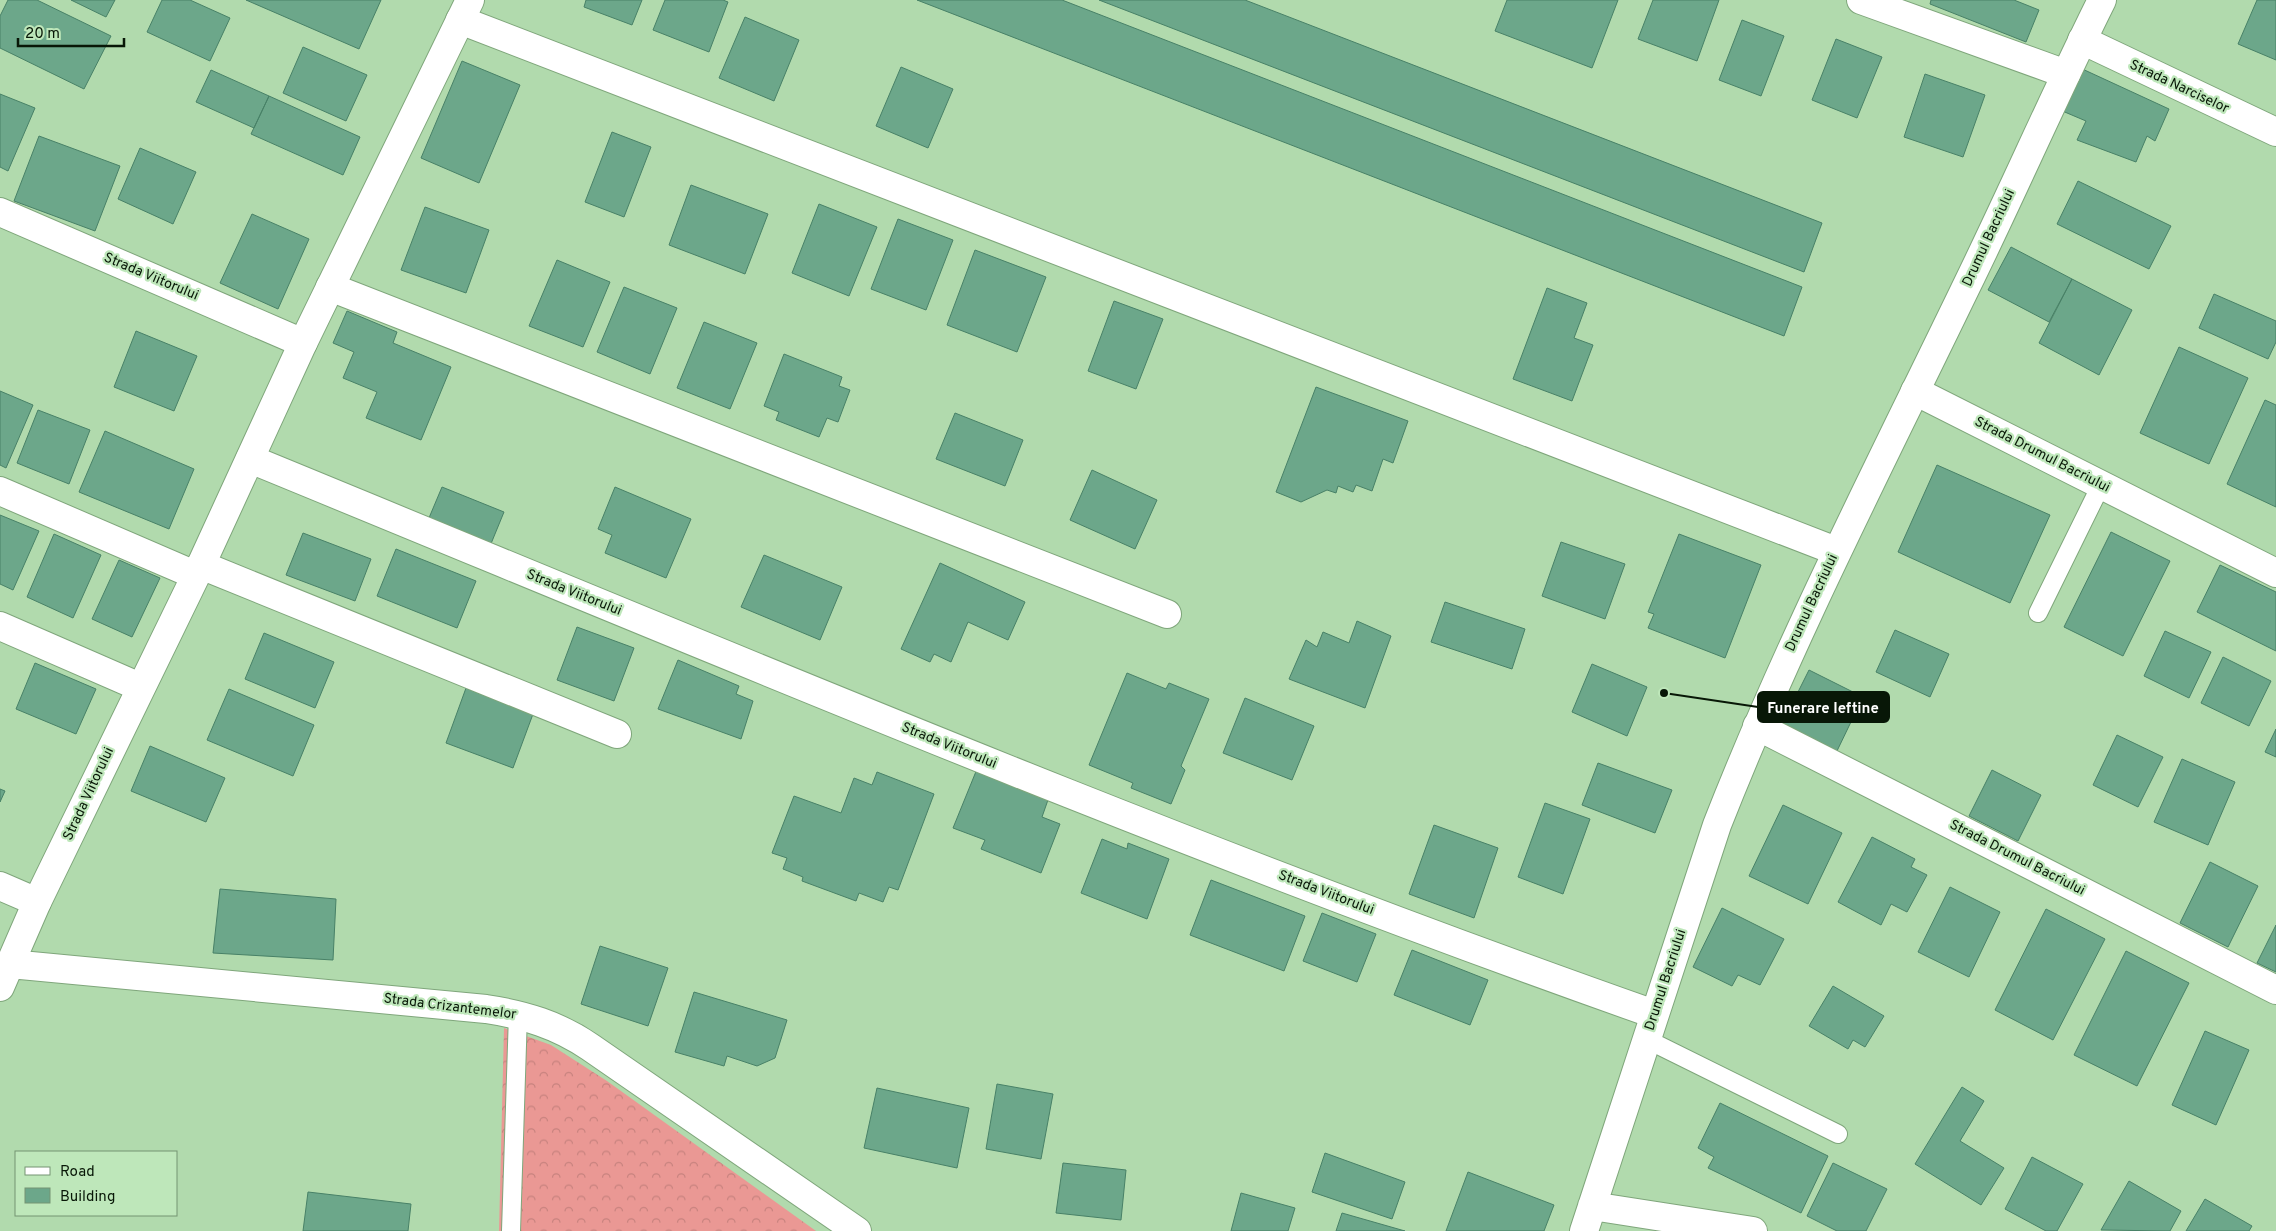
<svg xmlns="http://www.w3.org/2000/svg" width="2276" height="1231" font-family="Overpass,sans-serif">
<defs>
<pattern id="forest-crowns" width="20" height="18" patternUnits="userSpaceOnUse" patternTransform="scale(1.25)"><rect width="20" height="18" fill="#ea9894"/><path d="M2 6a3 3 0 1 1 6 0M12 15a3 3 0 1 1 6 0" fill="none" stroke="#c7827e"/></pattern>
</defs>
<rect width="100%" height="100%" fill="#b1daad"/>
<!-- forest -->
<path fill="url(#forest-crowns)" d="M504 1028 551 1045 607 1081 816 1231H499Z"/>
<!-- building -->
<path fill="#6ca78a" stroke="#488167" d="M8 0H37L111 36 84 89 0 48V16Z
M71 0H115L106 17Z
M162 0H190L230 18 210 61 147 32Z
M246 0H381L359 49Z
M586 0H642L632 25 584 7Z
M665 0H723L728 2 709 52 653 30Z
M917 0H1062L1802 287 1784 336Z
M1099 0H1245L1822 223 1804 272Z
M1507 0H1618L1592 68 1495 31Z
M1653 0H1719L1697 61 1638 39Z
M1931 0H2014L2039 10 2026 42 1930 4Z
M2257 0H2276V60L2238 44Z
M745 17 799 40 774 101 719 78Z
M1742 20 1784 36 1761 96 1719 80Z
M1836 39 1882 57 1857 118 1812 100Z
M303 47 367 75 346 121 283 93Z
M462 61 520 85 479 183 421 158Z
M901 67 953 89 928 148 876 126Z
M2078 67 2169 109 2155 141 2147 136 2136 162 2077 140 2086 121 2060 110Z
M211 70 269 96 254 128 196 102Z
M1925 74 1985 95 1963 157 1904 137Z
M0 94 35 108 8 171 0 167Z
M269 96 360 137 343 175 251 134Z
M612 132 651 147 624 217 585 202Z
M39 136 120 166 95 231 14 201Z
M140 148 196 172 173 224 118 199Z
M2078 181 2171 226 2149 269 2057 224Z
M691 185 768 214 745 274 669 245Z
M819 204 877 227 849 296 792 273Z
M425 207 489 230 466 293 401 270Z
M252 214 309 239 278 309 220 283Z
M898 219 953 240 926 310 871 289Z
M2011 247 2072 279 2049 322 1988 290Z
M975 250 1046 277 1017 352 947 325Z
M557 260 610 282 583 347 529 326Z
M2072 279 2132 310 2099 375 2039 343Z
M624 287 677 308 650 374 597 352Z
M1547 288 1587 303 1574 338 1593 345 1572 401 1513 379Z
M2214 294 2276 321V342L2268 359 2199 328Z
M1114 301 1163 319 1136 389 1088 371Z
M347 311 397 332 393 343 451 367 421 440 366 418 377 392 343 378 354 352 333 343Z
M704 322 757 343 730 409 677 388Z
M136 331 197 356 174 411 114 387Z
M2179 347 2248 378 2209 464 2140 433Z
M784 354 842 377 839 386 850 390 838 422 827 418 819 437 776 420 779 412 764 406Z
M1316 387 1408 421 1393 463 1383 459 1372 491 1356 485 1353 492 1338 486 1336 493 1327 490 1301 502 1276 492Z
M0 391 33 405 6 468 0 465Z
M2265 400 2276 405V507L2227 484Z
M38 410 90 430 69 484 17 463Z
M955 413 1023 440 1005 486 936 459Z
M105 431 194 469 169 529 79 492Z
M1937 465 2050 515 2010 603 1898 552Z
M1092 470 1157 500 1135 549 1070 520Z
M442 487 504 512 488 551 426 525Z
M615 487 691 519 666 578 605 553 612 535 598 529Z
M0 515 39 531 13 590 0 584Z
M2111 532 2170 561 2123 656 2064 627Z
M303 533 371 559 355 601 286 575Z
M54 534 101 555 73 618 27 597Z
M1679 534 1761 565 1725 658 1648 628 1654 614 1648 612Z
M1561 542 1625 564 1605 619 1542 596Z
M396 549 476 581 457 628 377 596Z
M764 555 842 587 820 640 741 607Z
M119 560 160 578 132 637 92 619Z
M940 563 1025 602 1008 640 968 622 951 662 934 654 930 662 901 649Z
M2220 565 2276 592V651L2197 612Z
M1445 602 1525 629 1512 669 1431 642Z
M1357 621 1391 636 1365 708 1289 679 1306 640 1317 647 1323 632 1349 643Z
M577 627 634 648 614 701 557 680Z
M1895 630 1949 654 1930 697 1876 672Z
M2165 631 2211 652 2189 698 2144 676Z
M264 633 334 662 315 708 245 679Z
M2223 657 2271 681 2249 726 2201 703Z
M678 660 739 686 736 694 753 701 741 739 658 709Z
M35 663 96 689 76 734 16 709Z
M1592 664 1647 687 1627 736 1572 712Z
M1809 670 1863 697 1836 753 1781 726Z
M1127 673 1166 689 1169 683 1209 699 1181 766 1185 770 1171 804 1131 788 1133 783 1089 765Z
M466 688 533 714 513 768 446 743Z
M229 689 314 725 293 776 207 740Z
M1245 698 1314 726 1292 780 1223 753Z
M2276 729V757L2265 752Z
M2117 735 2163 757 2138 807 2093 785Z
M150 746 225 778 206 822 131 791Z
M2182 759 2235 782 2208 845 2154 822Z
M1598 763 1672 790 1655 833 1582 805Z
M977 769 1049 797 1042 817 1060 824 1041 873 981 849 985 840 953 828Z
M1992 770 2041 795 2018 841 1969 816Z
M877 772 934 794 898 890 889 887 883 902 859 893 856 901 802 881 803 877 783 869 787 858 772 853 794 796 841 813 854 778 872 785Z
M0 789 5 791 0 802Z
M1545 803 1590 819 1563 894 1518 877Z
M1783 805 1842 833 1808 904 1749 876Z
M1434 825 1498 848 1474 918 1409 894Z
M1872 837 1915 859 1911 867 1927 875 1907 912 1891 904 1881 925 1838 902Z
M1102 839 1127 849 1128 843 1169 859 1147 919 1081 893Z
M2210 862 2258 886 2228 947 2180 923Z
M1211 880 1305 916 1284 971 1190 935Z
M1950 887 2000 912 1969 977 1918 952Z
M220 889 336 899 333 960 213 953Z
M1722 908 1784 939 1760 985 1738 975 1732 986 1693 967Z
M2046 909 2105 939 2053 1040 1995 1010Z
M1322 913 1376 934 1357 982 1303 961Z
M2276 925V972L2257 963Z
M600 946 668 968 648 1026 581 1004Z
M1412 950 1488 980 1470 1025 1394 995Z
M2126 951 2189 983 2137 1086 2074 1055Z
M1833 986 1884 1016 1865 1047 1853 1040 1848 1049 1809 1026Z
M694 992 787 1020 775 1058 757 1066 727 1056 724 1066 675 1052Z
M2205 1031 2249 1050 2216 1125 2172 1105Z
M997 1084 1053 1094 1041 1159 986 1149Z
M1962 1087 1984 1101 1960 1141 2004 1168 1981 1205 1915 1164Z
M877 1088 969 1108 957 1168 864 1148Z
M1720 1103 1828 1156 1801 1213 1708 1168 1714 1157 1698 1148Z
M1325 1153 1405 1182 1392 1219 1312 1192Z
M2032 1157 2083 1184 2057 1231H2046L2005 1209Z
M1063 1163 1126 1170 1121 1220 1056 1213Z
M1833 1163 1887 1189 1866 1231H1837L1807 1216Z
M1468 1172 1554 1205 1544 1231H1446Z
M2129 1181 2181 1211 2170 1231 2101 1230Z
M308 1192 411 1204 408 1231H303Z
M1241 1193 1295 1208 1288 1231H1231Z
M2205 1199 2252 1226 2249 1231H2186Z
M1342 1213 1405 1231H1336Z"/>
<g fill="none" stroke-linecap="round" stroke-linejoin="round">
<!-- service casing -->
<g stroke="#7fa67b" stroke-width="20">
<path id="service" d="M2038 613 2101 485
M1646 1039 1838 1134
M511 1231 518 1014"/>
</g>
<!-- minor casing -->
<g stroke="#7fa67b" stroke-width="30">
<path id="minor" d="M1861 0 2066 74
M460 20 1836 551
M2082 40 2276 132
M0 212 303 343
M330 287 1167 614
M1915 391 2276 573
M250 459C716 650 1179 847 1654 1014
M0 491 195 575
M201 565 617 734
M0 626 140 687
M1757 726 2276 990
M0 886 37 902"/>
</g>
<!-- tertiary casing -->
<g stroke="#7fa67b" stroke-width="30">
<path id="tertiary" d="M10 964 486 1009C525 1015 558 1025 590 1047L857 1231
M0 987 37 902 201 565 303 343 470 0
M1592 1206 1753 1231
M1584 1231 1717 825C1790 639 1880 465 1967 285 2013 191 2055 94 2102 0"/>
</g>
<!-- service -->
<use href="#service" stroke="#fff" stroke-width="18"/>
<!-- minor -->
<use href="#minor" stroke="#fff" stroke-width="28"/>
<!-- tertiary -->
<use href="#tertiary" stroke="#fff" stroke-width="28"/>
</g>
<g text-anchor="middle" dominant-baseline="central" stroke-width="4.5" stroke-linejoin="round" paint-order="stroke">
<!-- street labels -->
<g font-size="14" fill="#081707" stroke="#bee7ba">
<text transform="translate(2179 87) rotate(25)">Strada Narciselor</text>
<text transform="translate(1989 238) rotate(-65)">Drumul Bacriului</text>
<text transform="translate(151 277) rotate(23)">Strada Viitorului</text>
<text transform="translate(2042 455) rotate(27)">Strada Drumul Bacriului</text>
<text transform="translate(574 593) rotate(22)">Strada Viitorului</text>
<text transform="translate(1812 603) rotate(-65)">Drumul Bacriului</text>
<text transform="translate(949 746) rotate(22)">Strada Viitorului</text>
<text transform="translate(89 794) rotate(-65)">Strada Viitorului</text>
<text transform="translate(2017 858) rotate(27)">Strada Drumul Bacriului</text>
<text transform="translate(1326 893) rotate(21)">Strada Viitorului</text>
<text transform="translate(1666 980) rotate(-72)">Drumul Bacriului</text>
<text transform="translate(450 1007) rotate(7)">Strada Crizantemelor</text>
</g>
</g>
<!-- callouts -->
<path fill="none" stroke="#081707" stroke-width="2" d="M1664 693L1758 707"/>
<circle fill="#081707" stroke="#bee7ba" stroke-width="2" cx="1664" cy="693" r="5"/>
<rect fill="#081707" stroke="#081707" stroke-width="2" x="1758" y="692" width="131" height="30" rx="5"/>
<g font-size="15" text-anchor="middle" font-weight="bold" fill="#fff">
<text x="1823" y="713">Funerare Ieftine</text>
</g>
<!-- legend -->
<rect x="15" y="1151" width="162" height="65" fill="#bee7ba" stroke="#759472"/>
<rect x="25" y="1167" width="25" height="8" fill="#ffffff" stroke="#759472"/>
<text x="60" y="1176" font-size="15" fill="#081707">Road</text>
<rect x="25" y="1188" width="25" height="15" fill="#6ca78a" stroke="#759472"/>
<text x="60" y="1201" font-size="15" fill="#081707">Building</text>
<!-- scale -->
<path d="M18 38v8h106v-8" fill="none" stroke="#081707" stroke-width="2.5"/>
<text x="25" y="38" font-size="15" fill="#081707" stroke="#bee7ba" stroke-width="4" paint-order="stroke">20 m</text>
</svg>
